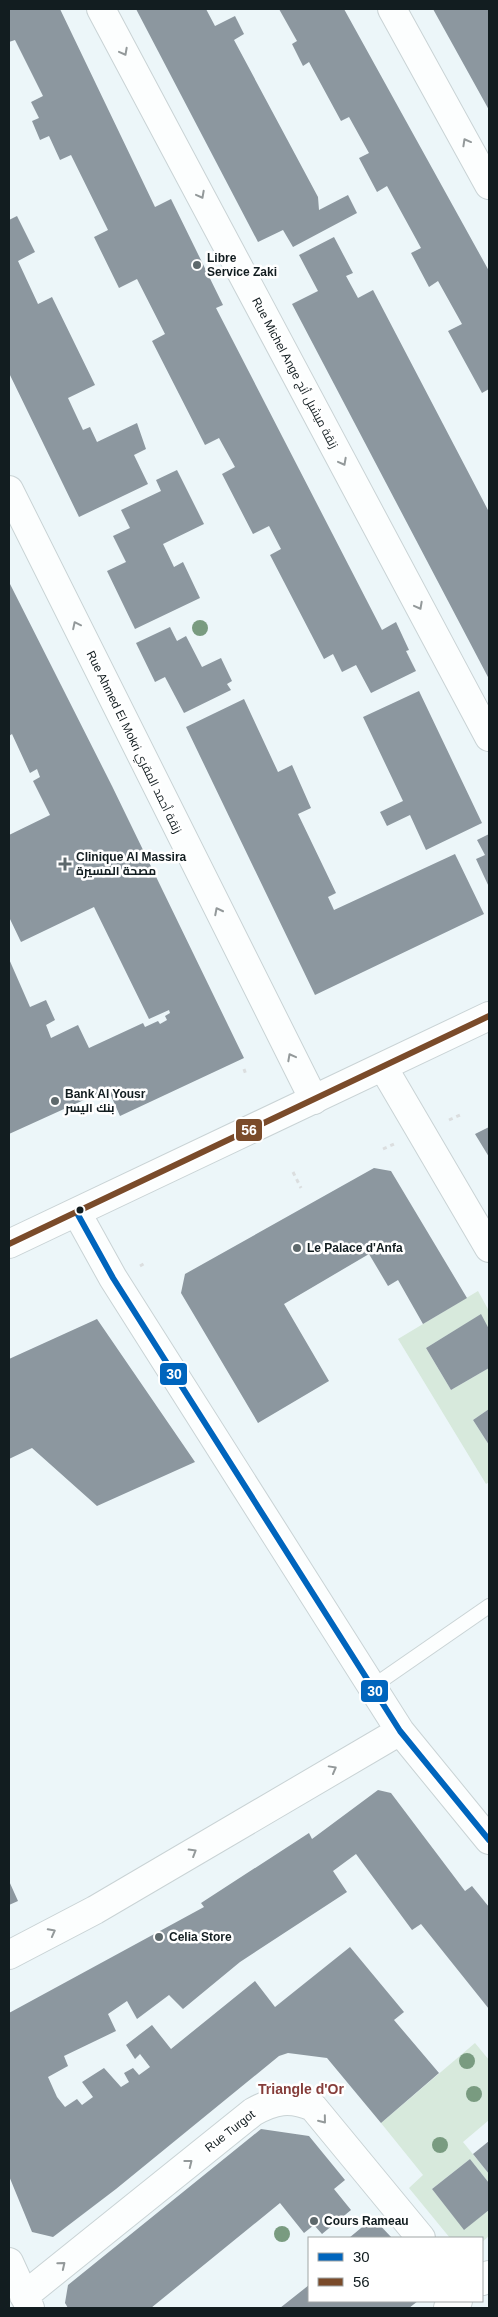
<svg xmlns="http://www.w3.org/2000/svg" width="498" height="2317" font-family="Helvetica,Cairo,sans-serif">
<rect width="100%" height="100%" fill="#ecf6f9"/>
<!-- green -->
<path fill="#d7e9dc" d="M478 1291 489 1311V1329L480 1315 426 1348 451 1390 489 1368V1409L473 1420 489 1445V1482L486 1484 398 1339Z
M475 2043 489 2060V2120L463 2142 489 2174V2183L470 2159 432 2189 464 2229 489 2210V2236L482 2242V2238H450L409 2188 423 2175 381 2123Z"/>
<!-- building -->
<path fill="#8c979f" d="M9 9H60L155 207 171 199 223 305 216 308 382 630 396 622 409 650 406 651 416 671 371 693 356 665 342 672 333 654 324 659 270 555 281 549 269 526 253 534 222 474 235 467 219 438 205 445 152 341 165 334 137 279 119 288 94 237 108 230 71 155 60 160 49 136 40 140 32 121 39 118 31 102 43 96 15 40 9 42Z
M136 9H206L215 26 235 16 244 34 234 40 318 197 319 210 348 195 357 213 293 247 283 230 258 242Z
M279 9H344L489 271V389L482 393 448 331 462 324 438 281 429 287 411 253 421 248 387 186 377 192 359 158 369 153 349 117 341 121 309 62 303 66 292 44 297 41Z
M433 9H489V110L453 45Z
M17 216 35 252 18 261 38 304 52 297 95 385 68 398 83 430 90 427 97 442 137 423 146 449 134 455 148 484 79 517 9 373V220Z
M334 237 353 273 346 276 358 298 373 290 489 512V679L292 304 318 291 299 255Z
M177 470 204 524 163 544 174 567 183 562 200 598 135 629 107 571 126 562 113 536 130 528 121 510 161 491 156 480Z
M9 582 112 786 244 1058 120 1116 108 1089 9 1134V959L30 1007 46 1000 55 1020 46 1025 51 1038 78 1025 89 1048 143 1023 145 1027 158 1021 160 1024 167 1020 165 1016 170 1013 169 1010 149 1019 94 907 21 942 9 917V835L50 815 33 781 40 777 37 769 30 773 12 734 9 736Z
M170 627 177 641 186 636 202 667 221 658 232 681 227 684 231 690 184 713 165 677 155 682 136 643Z
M419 691 482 823 426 850 410 815 387 826 380 812 403 801 363 717Z
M244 699 278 772 292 765 311 808 298 814 336 893 328 897 334 910 455 854 484 914 315 995 186 727Z
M489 834V887L476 859 485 855 477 840Z
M489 1127V1157L475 1134Z
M374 1168 391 1171 467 1298 423 1324 398 1280 388 1286 369 1254 284 1304 329 1381 258 1423 181 1293 185 1274Z
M481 1314 489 1329V1368L451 1390 426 1348Z
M97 1319 195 1462 97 1506 32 1448 9 1459V1359Z
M489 1409V1445L473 1420Z
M378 1790 391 1793 465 1891 472 1886 489 1907V2009L421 1924 412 1930 356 1854 333 1871 347 1892 240 1962 183 2009 169 1995 137 2019 127 2001 108 2014 116 2031 64 2056 68 2066 48 2077 57 2097 65 2107 77 2099 82 2105 93 2097 82 2082 104 2068 121 2087 129 2082 124 2073 133 2068 139 2075 150 2067 140 2054 135 2059 126 2045 152 2025 171 2049 255 1981 275 2007 350 1947 404 2012 394 2020 439 2073 381 2123 327 2058 288 2053 279 2056 116 2189 53 2237 32 2232 9 2176V2013L204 1907 201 1903 309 1833 312 1839Z
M9 1881 18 1901 9 1905Z
M261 2129 309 2136 345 2180 334 2189 351 2210 322 2234 314 2225 304 2233 280 2203 151 2308H68L65 2303 68 2285Z
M489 2141V2174L473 2154Z
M470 2159 489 2183V2210L464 2230 432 2189Z
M373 2218 392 2238H349Z
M309 2285V2301H418L409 2308H280Z"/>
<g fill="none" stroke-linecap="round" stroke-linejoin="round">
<!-- service casing -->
<g stroke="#c9d3d5" stroke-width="16">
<path id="service" d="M372 1687 489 1606"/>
</g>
<!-- minor casing -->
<g stroke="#c9d3d5" stroke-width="30">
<path id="minor" d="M101 9 489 737
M392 9 489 185
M9 490 314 1100
M383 1067 489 1248
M77 1213 113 1278 400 1731 489 1840
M9 1955 95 1910 400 1731
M9 2262 30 2308
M482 2281 489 2275
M24 2296 253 2112C274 2100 290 2097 313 2107L421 2238
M448 2308 458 2301"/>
</g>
<!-- primary casing -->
<g stroke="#c9d3d5" stroke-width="30">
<path id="primary" d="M9 1244 489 1016"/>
</g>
<!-- path -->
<path stroke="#dbdedf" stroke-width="3" stroke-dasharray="4 4" stroke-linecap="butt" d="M244 1069 246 1075
M449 1120 460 1115
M383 1149 394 1144
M293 1172 301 1188
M140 1266 147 1262"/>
<!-- service -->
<use href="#service" stroke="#fcfefe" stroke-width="14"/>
<!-- minor -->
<use href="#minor" stroke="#fcfefe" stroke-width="28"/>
<!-- primary -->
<use href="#primary" stroke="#fcfefe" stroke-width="28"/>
<!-- bus-1 casing -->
<g stroke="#fff" stroke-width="10">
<path id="bus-1" d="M77 1213 113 1278 400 1731 489 1840"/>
</g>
<!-- bus-2 casing -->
<g stroke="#fff" stroke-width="10">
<path id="bus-2" d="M9 1244 489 1016"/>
</g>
<!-- bus-1 -->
<use href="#bus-1" stroke="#0065bd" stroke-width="6"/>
<!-- bus-2 -->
<use href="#bus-2" stroke="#7a4b2a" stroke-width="6"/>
</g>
<!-- trees -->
<g fill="#799b80">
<circle cx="200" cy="628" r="8"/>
<circle cx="467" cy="2061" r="8"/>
<circle cx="474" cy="2094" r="8"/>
<circle cx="440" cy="2145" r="8"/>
<circle cx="282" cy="2234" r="8"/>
</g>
<!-- one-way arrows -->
<defs><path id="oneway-chevron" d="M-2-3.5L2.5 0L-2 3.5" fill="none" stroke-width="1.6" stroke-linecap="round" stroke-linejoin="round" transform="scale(1.25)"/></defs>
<g stroke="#93999a">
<use href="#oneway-chevron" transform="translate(124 52) rotate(62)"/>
<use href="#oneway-chevron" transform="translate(466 142) rotate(-119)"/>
<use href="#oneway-chevron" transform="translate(201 195) rotate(62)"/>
<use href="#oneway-chevron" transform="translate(343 462) rotate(62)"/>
<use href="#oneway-chevron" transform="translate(419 606) rotate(62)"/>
<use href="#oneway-chevron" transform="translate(76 625) rotate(-116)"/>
<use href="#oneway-chevron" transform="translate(218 911) rotate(-117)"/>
<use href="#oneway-chevron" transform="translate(291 1057) rotate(-118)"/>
<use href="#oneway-chevron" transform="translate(333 1769) rotate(-29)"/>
<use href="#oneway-chevron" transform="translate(193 1852) rotate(-31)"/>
<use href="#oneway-chevron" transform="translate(52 1932) rotate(-28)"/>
<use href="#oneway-chevron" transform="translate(323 2120) rotate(51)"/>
<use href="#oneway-chevron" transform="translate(189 2163) rotate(-38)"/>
<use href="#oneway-chevron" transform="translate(62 2265) rotate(-39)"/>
</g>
<!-- markers -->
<g fill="#5e696c" stroke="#fff" stroke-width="2">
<circle cx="197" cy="265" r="5"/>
<path d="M62.5 856.5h5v5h5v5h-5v5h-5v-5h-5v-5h5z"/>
<circle cx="55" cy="1101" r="5"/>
<circle cx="297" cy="1248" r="5"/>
<circle cx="159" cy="1937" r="5"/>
<circle cx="314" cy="2221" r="5"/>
</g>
<circle fill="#121d20" stroke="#fff" stroke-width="2" cx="80" cy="1210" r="4.5"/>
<g text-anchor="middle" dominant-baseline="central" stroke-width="5" stroke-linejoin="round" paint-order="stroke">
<!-- poi labels -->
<g font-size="12" font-weight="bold" fill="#121d20" stroke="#fff" text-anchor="start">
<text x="207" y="258">Libre<tspan x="207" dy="14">Service Zaki</tspan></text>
<text x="76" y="857">Clinique Al Massira<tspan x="76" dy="14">مصحة المسيرة</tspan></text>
<text x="65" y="1094">Bank Al Yousr<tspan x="65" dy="14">بنك اليسر</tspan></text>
<text x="307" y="1248">Le Palace d'Anfa</text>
<text x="169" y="1937">Celia Store</text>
<text x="324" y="2221">Cours Rameau</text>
</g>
<!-- street labels -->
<g font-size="12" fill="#121d20" stroke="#fff">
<text transform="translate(295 373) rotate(62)">Rue Michel Ange زنقة ميشبل أنج</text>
<text transform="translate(134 742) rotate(64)">Rue Ahmed El Mokri زنقة أحمد المقري</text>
<text transform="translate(230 2131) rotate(-38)">Rue Turgot</text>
</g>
<!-- neighbourhood labels -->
<g font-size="14" font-weight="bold" fill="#853d3a" stroke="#fff">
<text x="301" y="2089">Triangle d'Or</text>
</g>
</g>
<g stroke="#fff" stroke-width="2">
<rect x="235" y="1118" width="28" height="24" rx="5" fill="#7a4b2a"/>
<rect x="159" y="1362" width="29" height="24" rx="5" fill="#0065bd"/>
<rect x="360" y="1679" width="29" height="24" rx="5" fill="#0065bd"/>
</g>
<g font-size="14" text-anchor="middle" font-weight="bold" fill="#fff">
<text x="249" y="1135">56</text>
<text x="174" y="1379">30</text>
<text x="375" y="1696">30</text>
</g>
<!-- border -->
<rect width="498" height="2317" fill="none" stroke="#121d20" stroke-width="20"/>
<!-- legend -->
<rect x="308" y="2237" width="175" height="65" fill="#ffffff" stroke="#a0a5a6"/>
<rect x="318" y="2253" width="25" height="8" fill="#0065bd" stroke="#a0a5a6"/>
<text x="353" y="2262" font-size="15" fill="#121d20">30</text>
<rect x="318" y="2278" width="25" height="8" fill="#7a4b2a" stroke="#a0a5a6"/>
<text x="353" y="2287" font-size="15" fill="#121d20">56</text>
</svg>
